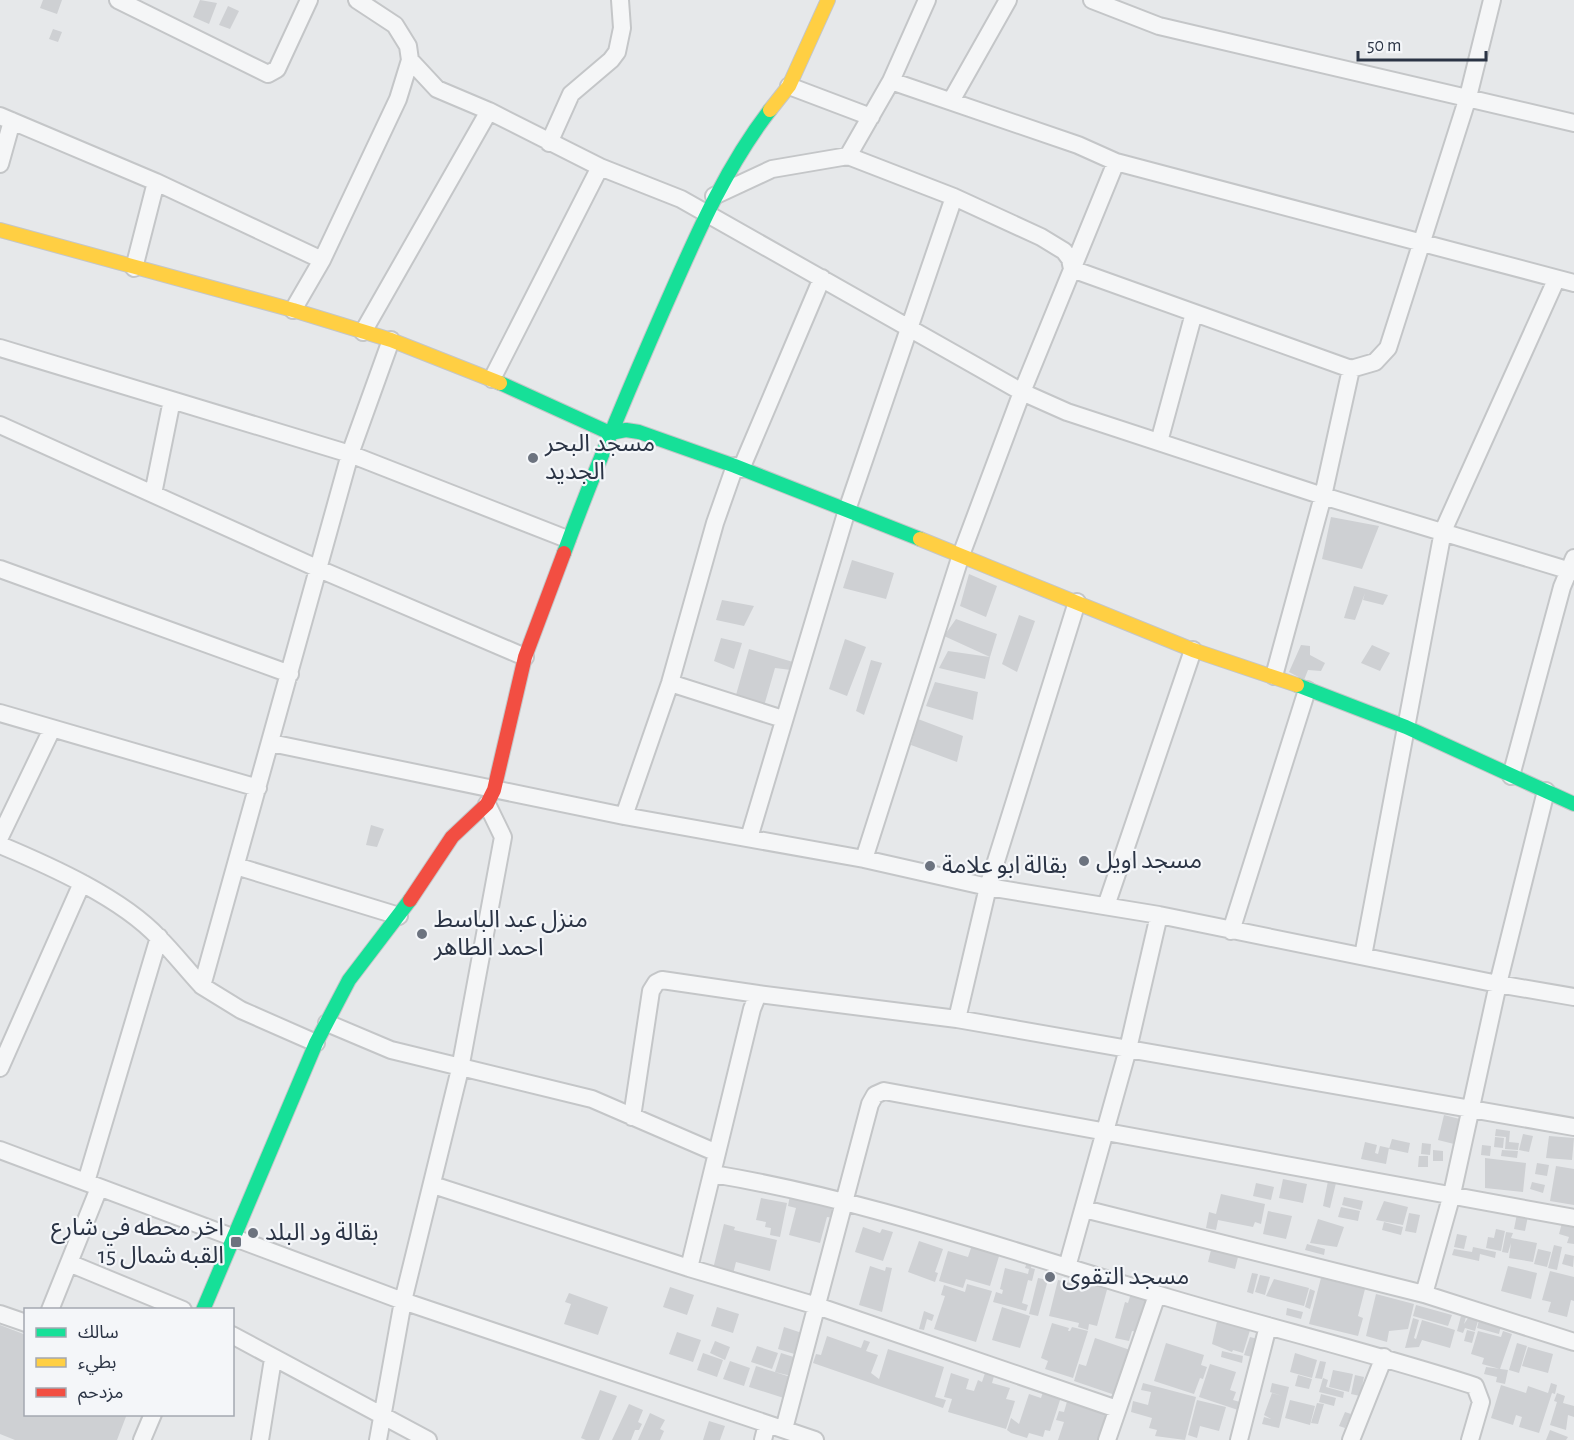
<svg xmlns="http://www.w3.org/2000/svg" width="1574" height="1440" font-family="'Alegreya Sans','Noto Sans Arabic',sans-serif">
<rect width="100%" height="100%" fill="#e6e8ea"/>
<!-- building -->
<path fill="#ced0d3" d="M43 0H62L57 14 40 8Z
M200 0 217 3 209 24 193 17Z
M228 6 239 11 230 29 219 25Z
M53 29 62 32 58 42 49 39Z
M1331 517 1379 526 1362 569 1322 559Z
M852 560 894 573 886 599 843 588Z
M969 574 997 586 986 617 960 606Z
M1354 586 1366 589 1388 595 1383 605 1363 600 1365 593 1355 620 1344 618Z
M722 600 754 606 744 626 716 620Z
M1019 615 1035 621 1017 672 1002 664Z
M956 619 997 634 990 657 944 636Z
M721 638 742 643 734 669 714 661Z
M845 639 866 647 847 696 829 689Z
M1301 645 1310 646V655L1325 663 1321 671 1308 670 1304 680 1289 672Z
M1372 645 1390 653 1380 671 1361 663Z
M749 649 793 662 791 670 775 668 764 706 736 695Z
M948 651 990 657 985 679 939 668Z
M871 660 882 663 864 715 856 711Z
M935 682 978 692 973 720 926 706Z
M918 719 963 736 957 762 911 745Z
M371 825 384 829 377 847 366 845Z
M1444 1115 1464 1120 1458 1145 1438 1140Z
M1496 1129 1510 1131 1509 1142 1519 1143 1518 1150 1505 1149 1506 1137 1495 1136Z
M1523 1134 1533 1136 1529 1152 1519 1150Z
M1549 1136 1574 1138 1572 1160 1546 1158Z
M1495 1137 1504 1138 1503 1148 1494 1147Z
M1392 1139 1410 1143 1408 1153 1389 1149Z
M1365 1142 1377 1145 1375 1153 1378 1154 1380 1146 1389 1148 1386 1164 1361 1159Z
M1422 1143 1431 1144 1430 1155 1421 1154Z
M1482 1145 1491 1146 1490 1156 1481 1155Z
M1433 1150 1443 1151V1161H1433Z
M1502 1150 1518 1151 1517 1158 1501 1156Z
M1419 1156H1428V1167H1418Z
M1485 1158 1526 1163 1523 1192 1485 1188Z
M1537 1163 1549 1165 1547 1176 1535 1174Z
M1556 1166 1574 1169V1205L1550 1201Z
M1283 1179 1307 1184 1303 1203 1279 1198Z
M1328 1181 1336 1183 1330 1208 1323 1206Z
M1532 1182 1545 1185 1543 1193 1530 1189Z
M1256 1183 1274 1187 1271 1200 1253 1196Z
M791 1190 837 1208 834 1218 827 1217 820 1243 789 1235 796 1208 788 1206Z
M1221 1194 1265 1204 1261 1224 1255 1222 1253 1227 1218 1220 1216 1230 1206 1228 1209 1212 1216 1214Z
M1344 1197 1363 1201 1361 1210 1342 1205Z
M761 1198 787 1203 780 1237 770 1235 771 1228 765 1227 766 1222 756 1220Z
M1384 1201 1408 1207 1403 1225 1376 1220Z
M1341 1207 1360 1211 1358 1221 1338 1217Z
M1268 1211 1292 1216 1286 1239 1263 1234Z
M1409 1213 1420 1215 1416 1233 1405 1231Z
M1517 1214 1528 1216 1525 1231 1514 1229Z
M1318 1219 1344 1227 1337 1247 1310 1243Z
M1384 1222 1403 1227 1401 1235 1382 1230Z
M1562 1223 1574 1226V1244L1567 1243 1569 1237 1559 1234Z
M724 1224 735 1227 734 1230 777 1240 770 1271 736 1262 733 1274 713 1269Z
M863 1227 880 1233 882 1229 893 1232 883 1261 855 1252Z
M1496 1229 1505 1231 1501 1251 1486 1248 1488 1237 1494 1238Z
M1506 1232 1513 1233 1511 1238 1537 1243 1533 1262 1509 1258 1511 1243 1508 1253 1502 1252Z
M1457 1234 1467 1236 1464 1249 1454 1247Z
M919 1241 943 1249 935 1272 938 1273 935 1282 908 1272Z
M1307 1244 1325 1249 1324 1255 1305 1250Z
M972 1245 1000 1253 990 1286 966 1279 963 1288 939 1281 948 1251 968 1257Z
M1554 1245 1562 1247 1557 1270 1548 1268Z
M1473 1247 1496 1252 1495 1258 1480 1254 1479 1261 1452 1255 1454 1249 1472 1252Z
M1538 1249 1551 1252 1547 1267 1534 1264Z
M1211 1250 1238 1257 1235 1269 1208 1262Z
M1565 1254 1574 1256 1573 1267 1562 1264Z
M1027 1262 1032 1263 1031 1268 1035 1269 1032 1281 1028 1280 1022 1303 1028 1305 1026 1311 993 1302 996 1292 1002 1294 1003 1290 1000 1289 1005 1268 1028 1274 1029 1269 1025 1268Z
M870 1266 885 1271 886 1267 892 1268 882 1312 859 1305Z
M1508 1266 1537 1273 1531 1299 1501 1291Z
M1550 1271 1574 1277V1301L1571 1300 1567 1317 1548 1312 1551 1302 1542 1300Z
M1252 1273 1258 1274 1253 1294 1247 1292Z
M1260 1275 1270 1277 1265 1295 1255 1292Z
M1038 1278 1048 1280 1038 1316 1029 1314Z
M1077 1278 1108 1286 1097 1326 1089 1324 1088 1330 1078 1327 1079 1323 1049 1316 1058 1280 1075 1284Z
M1321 1278 1365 1289 1358 1316 1363 1318 1358 1336 1309 1324Z
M1274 1279 1309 1288 1304 1306 1266 1296Z
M967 1284 992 1291 976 1342 934 1329 945 1296 941 1295 944 1285 965 1292Z
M670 1287 694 1295 687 1315 663 1307Z
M1310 1289 1315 1291 1310 1309 1305 1307Z
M1132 1290 1149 1294 1138 1332 1132 1331 1129 1341 1115 1338 1125 1302 1128 1303Z
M569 1293 608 1307 598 1335 564 1324 571 1304 565 1302Z
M1376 1294 1414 1304 1408 1329 1389 1331 1387 1342 1366 1336Z
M1416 1305 1452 1315 1448 1326 1413 1316Z
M717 1307 739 1314 733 1333 711 1326Z
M1002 1307 1030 1316 1020 1348 992 1340Z
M1287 1308 1303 1312 1301 1319 1286 1315Z
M924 1311 934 1315 932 1321 927 1319 924 1330 919 1329Z
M1461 1316 1466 1317 1464 1324 1468 1318 1478 1321 1475 1331 1465 1328 1463 1333 1457 1331Z
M1218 1317 1251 1327 1243 1353 1233 1350 1232 1352 1212 1344Z
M1413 1318 1419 1320 1414 1338 1416 1339 1422 1320 1455 1330 1450 1348 1422 1340 1419 1347 1405 1348Z
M1479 1320 1501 1326 1499 1334 1477 1328Z
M1052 1323 1069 1328 1068 1331H1070L1072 1327 1088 1331 1073 1378 1045 1369 1048 1361 1041 1358Z
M0 1325 26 1335V1414H127L117 1440H15L0 1434Z
M784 1327 808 1335 801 1356 778 1349Z
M1467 1330 1475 1332 1472 1343 1464 1341Z
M1478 1331 1501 1337 1503 1331 1512 1334 1500 1369 1482 1364 1484 1358 1471 1354Z
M677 1332 701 1340 693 1362 669 1354Z
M827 1336 861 1348 864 1340 870 1342 866 1351 878 1355 871 1373 879 1379 888 1349 944 1367 935 1397 946 1400 943 1408 813 1363 816 1354 821 1355Z
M1250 1337 1258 1339 1256 1358 1244 1355Z
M1095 1338 1130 1350 1115 1395 1074 1381 1079 1364 1086 1366Z
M715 1341 730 1347 725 1360 710 1353Z
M1166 1343 1204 1355 1201 1365 1207 1367 1203 1379 1200 1378 1194 1394 1154 1381Z
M1517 1343 1527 1346 1519 1373 1509 1370Z
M757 1346 778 1353 772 1369 751 1362Z
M1528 1347 1553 1354 1548 1373 1522 1366Z
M1222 1351 1243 1356 1242 1363 1221 1357Z
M703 1353 723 1360 717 1377 697 1370Z
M781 1353 800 1359 795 1377 775 1372Z
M1295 1353 1317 1360 1312 1378 1290 1372Z
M730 1361 750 1368 744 1386 723 1379Z
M1320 1361 1326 1362 1322 1379 1315 1378Z
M1210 1364 1236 1372 1230 1390 1236 1392 1233 1400 1240 1402 1238 1410 1199 1397Z
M756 1366 797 1379 790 1400 749 1387Z
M1486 1367 1508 1370 1505 1384 1496 1382 1497 1377 1484 1374Z
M986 1370 995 1373 992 1383 1010 1388 1006 1399 1015 1401 1006 1429 948 1412 952 1399 944 1397 951 1373 969 1379 966 1389 974 1391 978 1380 982 1382Z
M1333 1370 1353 1374 1349 1392 1329 1387Z
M1298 1375 1312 1379 1309 1389 1295 1386Z
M1355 1375 1364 1377 1360 1396 1351 1394Z
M1323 1378 1328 1380 1326 1387 1344 1392 1343 1398 1319 1392Z
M1143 1383 1196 1397 1185 1440 1155 1436 1157 1430 1149 1428 1152 1418 1131 1412 1133 1401 1148 1405 1151 1392 1141 1390Z
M1272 1383 1289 1387 1279 1428 1262 1424 1264 1417 1271 1419 1264 1415 1272 1393 1282 1396 1270 1392Z
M1551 1383 1557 1385 1555 1394 1552 1393 1539 1433 1519 1427 1522 1417 1516 1415 1513 1425 1491 1418 1501 1385 1526 1393 1528 1386 1548 1393Z
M600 1390 617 1396 599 1440H586L581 1438Z
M1043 1392 1061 1397 1050 1431 1045 1430 1043 1437 1029 1433 1027 1438 1011 1433 1007 1430 1011 1418 1019 1424 1029 1394 1041 1398Z
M1557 1393 1565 1396 1563 1403 1574 1406V1417L1568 1415 1566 1430 1550 1425 1557 1402 1554 1401Z
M1321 1394 1336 1398 1334 1406 1319 1402Z
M1068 1398 1111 1411 1102 1440H1058L1064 1422 1056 1420 1059 1411 1064 1412Z
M1197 1400 1226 1407 1219 1431 1200 1426 1197 1438 1188 1435Z
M1290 1400 1315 1406 1310 1425 1285 1418Z
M1317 1403 1324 1404 1318 1424 1311 1423Z
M629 1404 643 1410 638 1422 642 1424 639 1430H635L631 1440H612Z
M1345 1412 1351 1414 1345 1428 1339 1426Z
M650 1413 665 1420 660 1429 664 1431 660 1440H638Z
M709 1421 725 1426 720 1440H703Z
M1550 1430 1568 1437 1566 1440H1546Z"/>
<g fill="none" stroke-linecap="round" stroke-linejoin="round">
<!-- street casing -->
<g stroke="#c4c6c8" stroke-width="20">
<path id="street" d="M118 0 268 74 277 69 309 0
M1092 0 1159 26 1574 123
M410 60 437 89 489 111 600 167 681 199 1022 392 1067 412 1323 496 1574 572
M891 81 1078 145 1116 162 1574 283
M789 86 871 117
M951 101 1008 0
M0 116 156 182 322 260 293 310
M549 143 571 94 611 60 617 52 622 28 620 0
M848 156 954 197 1041 237 1064 251 1070 259 1072 269
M0 164 12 121
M714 196 772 169 848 156 891 81 927 0
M322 260 398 99 410 60 408 46 395 25 357 0
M134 268 156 182
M1072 269 1351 369 1375 362 1388 348 1468 97 1492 0
M363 332 489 111
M0 348 350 454 567 539
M492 379 600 167
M0 425 319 569 525 657
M1159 442 1194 313
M741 469 822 278
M153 494 172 400
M0 569 290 674
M1274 676 1323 496 1351 369
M670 683 783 719
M0 713 258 788
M271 743 624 816 864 859 988 887 1159 915 1498 984 1574 997
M1511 776 1562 587 1574 558
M624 816 670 683 715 523 735 466
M0 837 52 729
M749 838 847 510 954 197
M0 845C50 866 122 898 159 938 174 953 187 970 202 986
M864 859 961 555 1022 392 1116 162
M236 866 399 916
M1106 906 1193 650
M1231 931 1307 690
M1363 956 1443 531 1556 280
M957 1019 988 887 1077 602
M327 1023 391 1050 592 1099 717 1153
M316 1043 241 1010 202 986 350 454 391 340
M0 1068 82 883
M632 1117 651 991 656 983 662 980 758 994
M0 1150 403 1301 815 1440
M713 1174C864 1199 1010 1251 1156 1294 1262 1326 1370 1352 1475 1386L1481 1402 1470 1440
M86 1182 159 937
M433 1185 689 1268 817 1306 1117 1409
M1084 1209 1424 1294 1574 1342
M69 1263 183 1310
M1067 1267 1128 1049 1159 915
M689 1268 752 1009 758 994 957 1019 1574 1127
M1424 1294 1452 1194 1498 984 1546 791
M50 1310 99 1188
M0 1314 26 1323
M232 1335 428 1440
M784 1429 870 1104 875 1095 884 1091 1574 1218
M142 1440 153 1414
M260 1440 273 1359
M378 1440 403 1301 460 1069 503 837 487 804
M763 1440 767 1424
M1107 1440 1157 1295
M1239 1440 1268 1326
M1351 1440 1384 1357"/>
</g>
<!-- fast casing -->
<g stroke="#c4c6c8" stroke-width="16">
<path id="fast" d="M500 383 610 433 626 430 639 432 735 466 920 539
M564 553C594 471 628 391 663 311 694 241 723 171 770 110
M1297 685 1406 727 1574 804
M203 1310 316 1043 349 980 410 900"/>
</g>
<!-- slow casing -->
<g stroke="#c4c6c8" stroke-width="16">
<path id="slow" d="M770 110 789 86 828 0
M0 230 293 310 391 340 500 383
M920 539 1193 650 1297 685"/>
</g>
<!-- jam casing -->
<g stroke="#c4c6c8" stroke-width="16">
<path id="jam" d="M410 900 452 837 487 804 494 790 525 657 564 553"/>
</g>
<!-- street -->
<use href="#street" stroke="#f5f6f7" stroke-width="16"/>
<!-- fast -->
<use href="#fast" stroke="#16e098" stroke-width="14"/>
<!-- slow -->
<use href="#slow" stroke="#ffcf43" stroke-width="14"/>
<!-- jam -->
<use href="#jam" stroke="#f24e42" stroke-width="14"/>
</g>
<!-- markers -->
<g fill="#6c737f" stroke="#f4f6f9" stroke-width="2">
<circle cx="533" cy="458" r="6"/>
<circle cx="1084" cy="861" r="6"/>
<circle cx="930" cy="866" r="6"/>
<circle cx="422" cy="934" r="6"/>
<circle cx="253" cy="1233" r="6"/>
<rect x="230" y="1236" width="12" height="12" rx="3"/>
<circle cx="1050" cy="1277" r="6"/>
</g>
<g text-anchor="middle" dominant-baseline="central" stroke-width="4.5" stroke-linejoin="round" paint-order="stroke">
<!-- poi labels -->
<g font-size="24" fill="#2b3445" stroke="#f4f6f9" text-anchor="start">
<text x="545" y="444">مسجد البحر<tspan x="545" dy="28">الجديد</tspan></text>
<text x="1096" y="861">مسجد اويل</text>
<text x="942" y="866">بقالة ابو علامة</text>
<text x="434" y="920">منزل عبد الباسط<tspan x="434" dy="28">احمد الطاهر</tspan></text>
<text x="224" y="1228" text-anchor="end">اخر محطه في شارع<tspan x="224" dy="28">15 القبه شمال</tspan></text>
<text x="265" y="1233">بقالة ود البلد</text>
<text x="1062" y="1277">مسجد التقوى</text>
</g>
</g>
<!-- legend -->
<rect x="24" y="1308" width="210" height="108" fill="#f4f6f9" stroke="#a4a8b1" stroke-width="1.5"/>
<rect x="36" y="1328" width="30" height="9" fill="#16e098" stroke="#a4a8b1" stroke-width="1.5"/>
<text x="78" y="1338" font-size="18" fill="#2b3445">سالك</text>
<rect x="36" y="1358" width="30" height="9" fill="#ffcf43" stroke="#a4a8b1" stroke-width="1.5"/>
<text x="78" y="1368" font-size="18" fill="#2b3445">بطيء</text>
<rect x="36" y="1388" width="30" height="9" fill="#f24e42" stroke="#a4a8b1" stroke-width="1.5"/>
<text x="78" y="1398" font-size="18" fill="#2b3445">مزدحم</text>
<!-- scale -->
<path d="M1358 51v9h128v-9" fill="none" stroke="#2b3445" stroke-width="3"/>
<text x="1367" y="51" font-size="18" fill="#2b3445" stroke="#f4f6f9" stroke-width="4.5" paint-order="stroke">50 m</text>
</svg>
